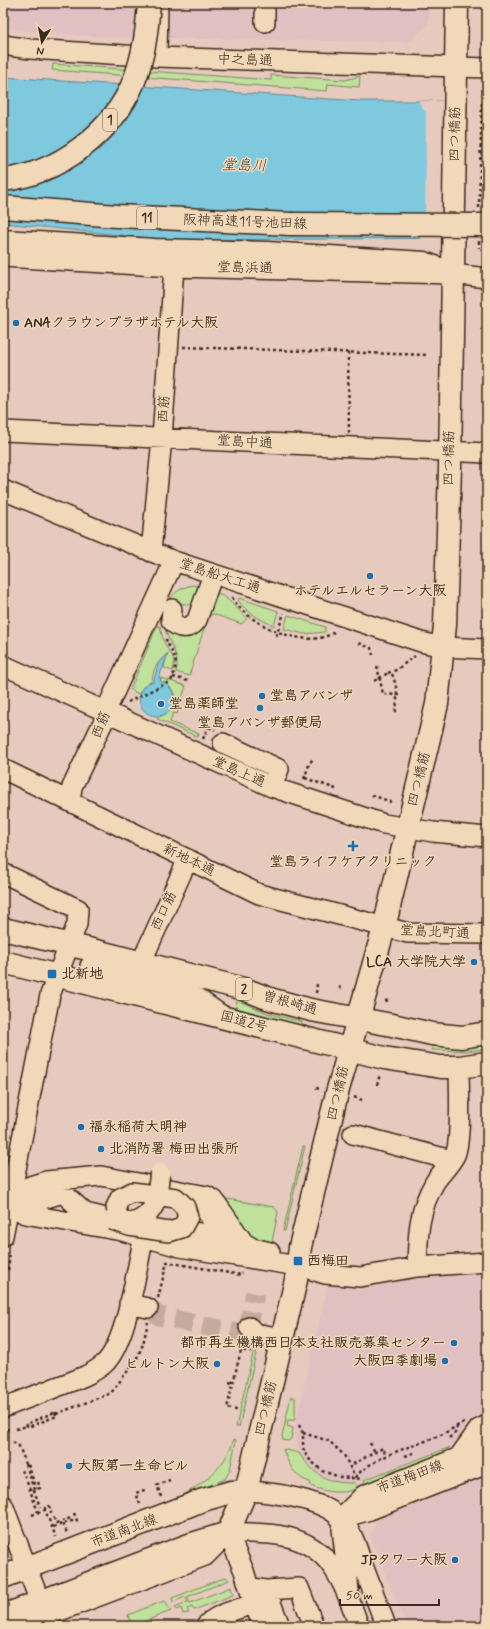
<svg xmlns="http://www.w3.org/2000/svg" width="490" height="1629" font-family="Mynerve,'Klee One',sans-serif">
<rect width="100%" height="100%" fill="#e7cabe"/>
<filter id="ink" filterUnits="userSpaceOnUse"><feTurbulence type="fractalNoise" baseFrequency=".025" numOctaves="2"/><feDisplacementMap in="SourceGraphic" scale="8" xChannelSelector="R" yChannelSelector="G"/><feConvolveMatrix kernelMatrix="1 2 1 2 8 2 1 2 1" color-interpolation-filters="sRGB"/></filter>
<g filter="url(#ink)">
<!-- built -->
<path fill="#e1c0c2" d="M3 3H429V24L409 42 132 38 39 33 3 27Z
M487 1268V1430L361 1481 343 1484 319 1476 298 1455 295 1426 328 1283 361 1285Z
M487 1473V1626H407L370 1536 377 1523 375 1517Z"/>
<!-- green -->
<path fill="#bfe19b" stroke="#7d865c" d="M53 64 271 80V75L345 80 360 76 359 87 328 84 327 91 52 70Z
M193 585 204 587 192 607C186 602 176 604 168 602 174 592 182 587 193 585Z
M212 590 225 597 247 618 242 624 213 614 208 616 189 676 176 672C181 653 166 641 164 623L178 631Z
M239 598 278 611 274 626C262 620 245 612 238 600Z
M288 615 325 627V632L304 634 284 629Z
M157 626H160C161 631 162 637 164 642 169 655 177 655 173 671L164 668 167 654C158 661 153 668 152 681L143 687 139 694 130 690Z
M161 678 186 686 177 714 173 713 170 722 199 734 198 737 157 719C160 715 166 715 170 711 180 700 173 684 160 681Z
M237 1000 267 1013 302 1022 301 1026 236 1008Z
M487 1044V1049L465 1051 432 1050 433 1046 465 1047Z
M303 1146H305L285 1231H283Z
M221 1198 274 1207 278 1212 271 1247 255 1243Z
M255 1345H258L239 1427H236Z
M291 1396 295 1398V1420H288L287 1426 293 1428 291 1439 288 1441 283 1440 282 1436Z
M234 1439 236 1440 230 1470 225 1479 188 1495 187 1493C209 1479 226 1465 234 1439Z
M450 1447 435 1459 366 1485 364 1480Z
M283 1449 299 1453C314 1475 328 1484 355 1483L357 1489C341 1494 327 1493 311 1486L310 1482C295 1478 288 1464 283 1449Z
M226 1577 229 1580 187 1597 190 1603 231 1587 233 1595 194 1610 192 1607 187 1609 189 1613 183 1614 181 1608 176 1610 175 1608 188 1602 185 1597 173 1602 172 1598Z
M164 1601 166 1602 169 1609H170L171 1611 132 1626 128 1615 130 1614Z"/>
<!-- water -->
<path fill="#7ec9de" stroke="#638991" d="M3 77 360 101H487V238L168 240 3 223Z
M168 653 159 678H161L160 681C181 688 178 717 156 716 136 715 133 687 152 682L153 683 158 665Z"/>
<!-- pier -->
<path fill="#e7cabe" d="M487 100V112L485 115 483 240H419L425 231 426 113 418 101Z"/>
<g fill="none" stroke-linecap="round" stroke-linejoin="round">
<!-- minor-tunnel -->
<path stroke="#c5aa9e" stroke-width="19" stroke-dasharray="19 10" stroke-linecap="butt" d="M148 1308 159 1316 247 1335
M252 1330 250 1317 255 1293"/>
<!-- minor casing -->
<g stroke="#3b2a1e" stroke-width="22">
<path id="minor" d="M265 22V3
M3 45 30 49 157 57 487 68
M157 57 158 3
M3 257 174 267 452 274 487 278
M3 431 487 453
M3 490 174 561 421 642 443 647 487 649
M151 552 162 438 174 267
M172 609 171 620C178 630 190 630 197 620L213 574
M3 665 272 787 384 824 433 832 487 837
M223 743 279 769 272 787
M3 769 259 894 408 933 487 934
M70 802 72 787 108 712 109 704 174 561
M3 873 78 909 77 924 50 995 3 1236
M141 963 188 859
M90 966 168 986 197 998 220 1014
M353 1134 451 1160
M8 1204H27L63 1193 85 1213 106 1218
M10 1204 25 1214 122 1231 180 1247 298 1266 325 1274 360 1277 417 1267 487 1262
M10 1204 30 1186 46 1181 101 1176 207 1196 214 1200 244 1243 253 1248 270 1252
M202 1207 209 1215 232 1255
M185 1231 221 1236
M417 1267C418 1235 418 1211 435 1182 441 1173 450 1165 455 1155 462 1139 459 1086 459 1067
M129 1304 148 1308
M249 1327 255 1333 282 1338
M3 1408C20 1401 37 1395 54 1388 72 1381 90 1376 104 1364 127 1343 136 1269 144 1237
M458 1458 479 1429 487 1425
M246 1491C271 1492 324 1499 341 1519 352 1530 357 1548 362 1563 370 1584 378 1605 386 1626
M3 1505 40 1602
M341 1518 364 1495 487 1446
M342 1518 370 1510 487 1464
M342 1529 349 1590
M228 1533 244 1571 254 1604 263 1626
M249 1587 266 1590 299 1588 314 1626
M266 1590 280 1626
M20 1626 205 1556 228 1533C267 1532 309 1532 333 1568 345 1585 352 1607 359 1626
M206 1626C212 1615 242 1608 254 1604"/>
</g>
<!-- major casing -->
<g stroke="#3b2a1e" stroke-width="25">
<path id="major" d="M3 1577 203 1500 231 1492 246 1491
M3 1616 189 1545 228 1533 246 1491 296 1280 300 1247 337 1093 384 928 437 704 445 625 450 468 457 3"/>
</g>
<!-- highway casing -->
<g stroke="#3b2a1e" stroke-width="25">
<path id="highway" d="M3 207 117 216 291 224
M3 241 155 250 267 253 424 263 452 274
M3 929 88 949 244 989 270 999 311 1010 392 1025 432 1034 462 1037 487 1033
M3 962 384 1058 441 1067H459L487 1063"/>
</g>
<!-- path -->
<path stroke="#3b2a1e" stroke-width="2.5" stroke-dasharray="3 3" stroke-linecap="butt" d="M422 5V3
M481 109 485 108 487 106
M479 208 482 101
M479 241V248
M183 347 427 355
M348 352 349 433
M232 597C245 624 312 654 336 630
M276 636 284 613
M359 643 371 648 373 655
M377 666 383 694 399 695
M388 673 396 670 415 656
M392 674C398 688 398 701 395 715
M173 677 188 681
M128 702 171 681C182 655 171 657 165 636
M209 727 215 730
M203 739 209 725
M305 778 336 789
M304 779 309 765 313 758
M372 795 391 802
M339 987 344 990
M316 993 317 984
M385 1001 391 1000
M377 1085 380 1074
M316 1088 320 1089
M354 1097 362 1100
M8 1270 10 1254
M158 1298 167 1262 241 1275 242 1273
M229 1382 233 1383
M237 1410 227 1408 241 1350 251 1352
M55 1412 57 1416 28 1427 26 1424Z
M56 1414 111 1393 136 1360 143 1344 148 1322
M299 1425 303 1433V1448L307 1457 322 1471 340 1477 361 1479
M16 1429 27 1426
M7 1431 8 1427
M303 1433 329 1441 344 1455 355 1477C376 1455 409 1448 436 1437 446 1433 455 1427 464 1422
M449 1438 455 1433 457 1427
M3 1442 6 1437
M13 1442 19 1446 26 1464
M370 1443 375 1452
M405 1456 416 1452
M353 1464 383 1448 386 1455
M22 1470 25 1477
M27 1482 38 1512
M38 1482 40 1488 34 1490 40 1507
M34 1490 26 1464H28L36 1489
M161 1497 157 1485 170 1480
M140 1504 136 1493 147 1489
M45 1510V1508L49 1506 51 1508V1514L48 1515
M74 1513 78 1523
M32 1515 45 1510 56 1537
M63 1524 67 1533
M53 1527 72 1521 71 1518 56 1523 53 1516"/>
<!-- minor -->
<use href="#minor" stroke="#f0d8b8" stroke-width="19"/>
<!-- major -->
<use href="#major" stroke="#f0d8b8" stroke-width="22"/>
<!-- highway -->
<use href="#highway" stroke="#f0d8b8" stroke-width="22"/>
<!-- minor-bridge casing -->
<g stroke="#3b2a1e" stroke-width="22" stroke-linecap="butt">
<path id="minor-bridge" d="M112 1220 129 1226 169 1232 182 1228 188 1217 185 1207 176 1198 132 1192 120 1198 116 1207 118 1217C120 1218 123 1221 126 1222 137 1225 150 1214 154 1205 158 1195 158 1183 160 1173"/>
</g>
<!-- highway-bridge casing -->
<g stroke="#3b2a1e" stroke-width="25" stroke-linecap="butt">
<path id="highway-bridge" d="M3 180C58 174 113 133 134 81 144 56 147 30 149 3
M291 224 487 225"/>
</g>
<!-- path-bridge -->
<path stroke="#3b2a1e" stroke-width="2.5" stroke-dasharray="3 3" stroke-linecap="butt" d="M374 681 388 673"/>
<!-- minor-bridge -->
<use href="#minor-bridge" stroke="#f0d8b8" stroke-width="19"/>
<!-- highway-bridge -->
<use href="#highway-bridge" stroke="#f0d8b8" stroke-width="22"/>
</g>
</g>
<!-- markers -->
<g fill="#1f6fb2" stroke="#f0d8b8" stroke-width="1.5">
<circle cx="16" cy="323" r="4"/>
<circle cx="370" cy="576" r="4"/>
<circle cx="262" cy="696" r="4"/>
<circle cx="161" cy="704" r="4"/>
<circle cx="260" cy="708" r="4"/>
<path d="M351 840h4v4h4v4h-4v4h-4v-4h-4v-4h4z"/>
<circle cx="474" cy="962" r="4"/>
<rect x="47" y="969" width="10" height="10" rx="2"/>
<circle cx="81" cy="1127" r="4"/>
<circle cx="101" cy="1149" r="4"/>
<rect x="293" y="1256" width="10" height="10" rx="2"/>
<circle cx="454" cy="1343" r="4"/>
<circle cx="445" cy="1361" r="4"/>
<circle cx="217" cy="1364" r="4"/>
<circle cx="69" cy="1466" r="4"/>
<circle cx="455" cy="1560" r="4"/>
</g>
<g text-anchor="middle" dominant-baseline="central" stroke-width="3" stroke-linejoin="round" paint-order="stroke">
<!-- shield labels -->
<g fill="#f0d8b8" stroke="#715e4c" stroke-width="1">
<rect x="103" y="109" width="14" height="22" rx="3"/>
<rect x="137" y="207" width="20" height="22" rx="3"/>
<rect x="236" y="978" width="16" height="22" rx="3"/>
</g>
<g font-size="13" font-weight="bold" fill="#3b2a1e">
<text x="110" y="120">1</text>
<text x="147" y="218">11</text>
<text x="244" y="989">2</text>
</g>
<!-- street labels -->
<g font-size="14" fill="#3b2a1e" stroke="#f0d8b8">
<text transform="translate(245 60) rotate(2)">中之島通</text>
<text transform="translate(455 134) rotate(-89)">四つ橋筋</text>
<text transform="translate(245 222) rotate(2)">阪神高速11号池田線</text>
<text transform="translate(245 268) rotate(1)">堂島浜通</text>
<text transform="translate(164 409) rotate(-86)">西筋</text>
<text transform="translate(245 442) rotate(3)">堂島中通</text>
<text transform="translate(449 458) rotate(-89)">四つ橋筋</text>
<text transform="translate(220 576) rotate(18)">堂島船大工通</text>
<text transform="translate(101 725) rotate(-68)">西筋</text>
<text transform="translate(239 772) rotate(24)">堂島上通</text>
<text transform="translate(419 779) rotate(-76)">四つ橋筋</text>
<text transform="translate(189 860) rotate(26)">新地本通</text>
<text transform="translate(164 911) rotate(-65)">西口筋</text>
<text transform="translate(435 932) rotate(3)">堂島北町通</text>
<text transform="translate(290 1003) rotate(15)">曽根崎通</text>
<text transform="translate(244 1022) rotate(15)">国道2号</text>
<text transform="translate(338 1093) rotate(-77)">四つ橋筋</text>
<text transform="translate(266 1408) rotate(-77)">四つ橋筋</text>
<text transform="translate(410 1477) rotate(-21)">市道梅田線</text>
<text transform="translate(124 1531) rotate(-21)">市道南北線</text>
</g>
<!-- poi labels -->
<g font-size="14" font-weight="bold" fill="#3b2a1e" stroke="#f0d8b8" text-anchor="start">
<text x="24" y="323">ANAクラウンプラザホテル大阪</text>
<text x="370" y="591" text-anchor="middle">ホテルエルセラーン大阪</text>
<text x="270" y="696">堂島アバンザ</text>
<text x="169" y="704">堂島薬師堂</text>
<text x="260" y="723" text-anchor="middle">堂島アバンザ郵便局</text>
<text x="353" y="862" text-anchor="middle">堂島ライフケアクリニック</text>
<text x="466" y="962" text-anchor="end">LCA 大学院大学</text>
<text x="61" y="974">北新地</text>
<text x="89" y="1127">福永稲荷大明神</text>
<text x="109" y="1149">北消防署 梅田出張所</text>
<text x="307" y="1261">西梅田</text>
<text x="446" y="1343" text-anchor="end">都市再生機構西日本支社販売募集センター</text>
<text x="437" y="1361" text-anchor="end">大阪四季劇場</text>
<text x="209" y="1364" text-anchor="end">ヒルトン大阪</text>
<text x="77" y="1466">大阪第一生命ビル</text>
<text x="447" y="1560" text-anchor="end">JPタワー大阪</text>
</g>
<!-- water labels -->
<g font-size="15" font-style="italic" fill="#484a44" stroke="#f0d8b8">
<text transform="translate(244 166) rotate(1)">堂島川</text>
</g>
</g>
<!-- margin -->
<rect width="490" height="1629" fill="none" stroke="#f0d8b8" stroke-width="16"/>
<rect x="8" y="8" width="474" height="1613" fill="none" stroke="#3b2a1e" stroke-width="1.5" filter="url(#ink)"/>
<!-- north arrow -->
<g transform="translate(42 42) rotate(190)" stroke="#f0d8b8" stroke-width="3" paint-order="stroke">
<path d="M0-3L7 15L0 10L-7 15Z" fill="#3b2a1e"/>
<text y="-6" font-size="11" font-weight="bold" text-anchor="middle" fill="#3b2a1e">N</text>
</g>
<!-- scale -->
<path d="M340 1599v6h99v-6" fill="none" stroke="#3b2a1e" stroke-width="2"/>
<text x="346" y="1599" font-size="12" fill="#3b2a1e" stroke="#f0d8b8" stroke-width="3" paint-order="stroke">50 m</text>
</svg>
